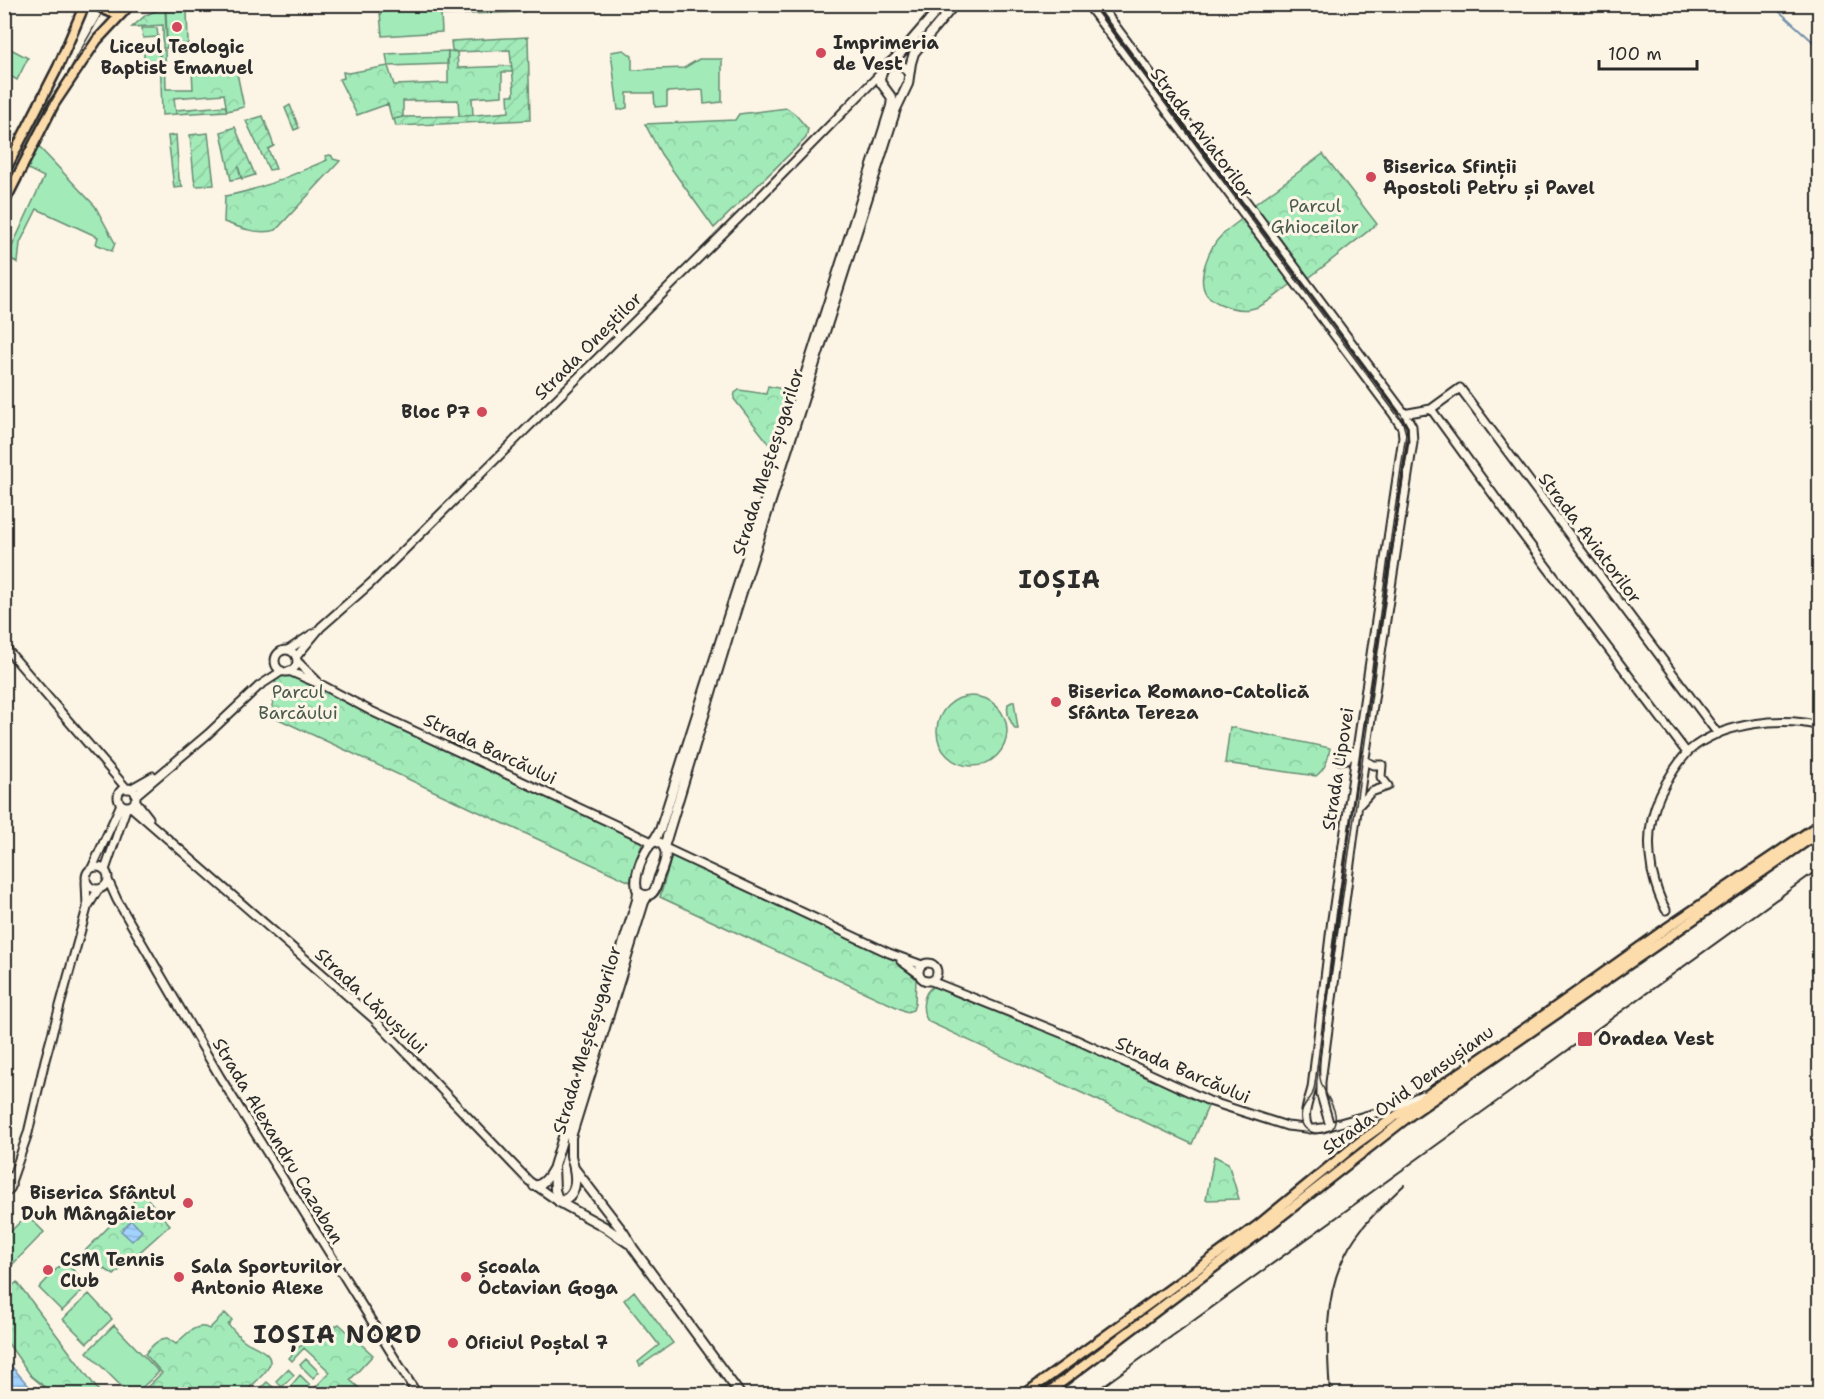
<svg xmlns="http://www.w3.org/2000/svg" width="1824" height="1399" font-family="'Shantell Sans',sans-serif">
<defs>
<pattern id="park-crowns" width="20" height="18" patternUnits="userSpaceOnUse" patternTransform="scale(1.5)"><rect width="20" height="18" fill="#a2ebb9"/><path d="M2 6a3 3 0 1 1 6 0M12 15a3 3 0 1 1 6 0" fill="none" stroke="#8cca9f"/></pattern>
<pattern id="garden-furrows" width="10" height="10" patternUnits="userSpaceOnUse" patternTransform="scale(1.5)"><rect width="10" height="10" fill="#a2ebb9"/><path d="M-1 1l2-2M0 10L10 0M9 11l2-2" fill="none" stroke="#8cca9f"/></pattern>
<pattern id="water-rules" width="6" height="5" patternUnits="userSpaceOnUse" patternTransform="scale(1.5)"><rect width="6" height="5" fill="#a2d3ff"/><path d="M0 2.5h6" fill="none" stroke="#8cb5db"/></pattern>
</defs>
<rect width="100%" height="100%" fill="#fcf5e5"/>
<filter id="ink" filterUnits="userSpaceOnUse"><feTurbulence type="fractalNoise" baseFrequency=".0167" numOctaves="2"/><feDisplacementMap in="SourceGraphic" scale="12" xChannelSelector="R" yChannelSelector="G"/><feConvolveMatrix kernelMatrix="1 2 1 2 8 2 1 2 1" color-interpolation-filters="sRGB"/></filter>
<g filter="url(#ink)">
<!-- grass -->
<path fill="#a2ebb9" stroke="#668b72" stroke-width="1.5" d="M471 4 524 5V12L441 15 442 32 382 36 380 12 436 6Z
M187 9 188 44H167L166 10Z
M142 28H157L158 37 143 38Z
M5 46 28 58 17 80 5 73Z
M159 50V61H144V51Z
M624 50 632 56V70L684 68 699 59H722V102L704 104 703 90 667 92V106L655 107 654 93H627V108L618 110 611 52Z
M448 51 447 64 388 66 386 54Z
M37 145 95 206 115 243 112 251 96 244 98 237 37 209 20 243 18 263 11 259 9 253 44 177 26 168Z
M1014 701 1018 729H1015C1010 720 1006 714 1008 704Z
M27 1215 44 1232 13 1264 5 1255V1237Z
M64 1261 88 1285 62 1311 39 1288Z
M634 1291 673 1343 640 1366 638 1362 659 1345 624 1300Z
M89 1294 112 1319 87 1343 63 1319Z
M114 1325 159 1372 135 1394H129L87 1352Z
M306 1359 319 1372 313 1378 300 1365Z
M288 1369 294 1375 282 1387 276 1381Z
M300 1375 310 1385 301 1394H284Z
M267 1382 281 1394H255Z"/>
<!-- park -->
<path fill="url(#park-crowns)" stroke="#668b72" stroke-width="1.5" d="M160 9H165L167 48H163V25L132 27 146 15Z
M160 50H165L166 89H193L192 70 241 65 237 73 244 107 227 111 224 94 174 98 176 114 162 115Z
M448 51 457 52 458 68 511 66 514 72H502V96L472 98 473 115 459 116 458 100 403 101V117L392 120 388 104 357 115 339 79 344 78 343 72 348 73 388 66 394 85 448 83Z
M787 108 795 114 808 129 806 138 714 228 661 154 645 124 735 120 739 114Z
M1323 154 1377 224 1305 281 1251 207Z
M330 155 332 156 333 159 340 161 276 230C259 235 240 228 224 222L225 196C261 190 294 174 327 160L325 156Z
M1244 217 1293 283C1281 291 1265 307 1250 309 1240 311 1227 307 1218 303 1215 301 1209 298 1207 295 1195 279 1210 246 1222 235 1229 228 1237 223 1244 217Z
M768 386 799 392 781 446 777 449 770 445 734 399 735 393 739 390 766 394Z
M280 675H294L306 680 372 715 643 841 630 882 272 716 276 678Z
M937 731a35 35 0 1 1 70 0a35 35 0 1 1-70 0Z
M1230 727 1330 748C1328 760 1326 768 1316 776L1225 763Z
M672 855 898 961 916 979 915 1004 913 1010 907 1012 660 897Z
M934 986 958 997 1048 1031 1209 1104 1192 1144 929 1022C920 1012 922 992 934 986Z
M1214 1156 1228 1163 1239 1199 1206 1200Z
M139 1196 146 1197 170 1225 114 1275 100 1266 84 1252Z
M17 1282 101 1394H53L31 1376 5 1339V1292Z
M225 1313 232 1320 228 1325C234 1330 239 1337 245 1341 253 1347 275 1352 269 1366 265 1375 250 1387 243 1394H140L162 1373 145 1354C151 1347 157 1339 167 1338L176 1344C185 1335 197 1321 209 1329Z
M339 1324 373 1355 350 1380 366 1394H309L330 1372 304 1348 292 1361 289 1358 299 1347Z"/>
<!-- garden -->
<path fill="url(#garden-furrows)" stroke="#668b72" stroke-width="1.5" d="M528 37 530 120 396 126 394 119 403 117 464 116 509 112 508 95H514C514 79 511 65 510 50L457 52 452 50 451 41Z
M290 105 299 128 294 130 285 108Z
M225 106 227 111 176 114V110Z
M263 116 274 146 268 149 276 169 269 170 246 121Z
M235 127 255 175 242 179 238 166 241 178 231 180 221 132Z
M208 133 214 185 196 186 194 178 190 135Z
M176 135 179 179 183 187 174 188 168 136Z"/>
<!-- water -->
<path fill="url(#water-rules)" stroke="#7290aa" stroke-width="1.5" d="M131 1220 142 1231 132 1241 121 1231Z
M5 1359 36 1394H5Z"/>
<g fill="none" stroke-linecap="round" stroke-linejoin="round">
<!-- stream -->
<path stroke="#7290aa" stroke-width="2" d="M1771 4 1820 48"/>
<!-- tertiary casing -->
<g stroke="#2b2b2b" stroke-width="11">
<path id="tertiary" d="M1087 4 1394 415 1402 428 1403 437 1332 919 1312 1088C1309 1101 1301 1116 1309 1129
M1099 4 1405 414 1412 426 1413 442 1357 811 1321 1082V1095L1330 1126
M1431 409 1522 534 1687 753
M1403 414 1431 409 1460 388 1718 734
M4 646 127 789
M288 650 312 634
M275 661a11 11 0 1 1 22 0a11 11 0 1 1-22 0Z
M296 657 321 627 371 583 760 197 881 73
M297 661 317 681
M289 671 324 686 371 711 652 842
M1340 760 1347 759 1355 751
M118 797a9 9 0 1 1 18 0a9 9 0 1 1-18 0Z
M130 789 153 776
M136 795 208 734 259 686 282 671
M135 800 149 818
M1360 804 1371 792 1388 786 1381 777 1382 765H1374L1365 761
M130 806 373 1018 529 1181 559 1202
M665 848 889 953 922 965
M86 878a11 11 0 1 1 22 0a11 11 0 1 1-22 0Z
M92 868 121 804
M105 870 127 806
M108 880 117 900 220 1077 417 1394
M86 882 87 906
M1666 910C1659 898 1655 884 1652 871 1645 831 1652 803 1674 770 1680 761 1686 752 1695 746 1727 723 1782 716 1820 726
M901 961 919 974
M919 972a9 9 0 1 1 18 0a9 9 0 1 1-18 0Z
M931 981 1066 1035 1209 1101 1287 1126 1315 1129 1322 1128 1393 1108 1422 1095
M4 1175 10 1179C13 1186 11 1190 4 1193
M11 1182 28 1133 45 1060 87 908 98 890"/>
</g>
<!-- secondary casing -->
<g stroke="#2b2b2b" stroke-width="12">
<path id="secondary" d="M891 64C900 62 905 66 909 74
M655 841C673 846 664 865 659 877 657 883 656 891 651 894 646 897 642 895 638 892 632 880 643 848 655 841Z
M653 842 660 830 891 106 892 98 881 83 880 78 883 69 899 55 943 4
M664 847 734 617 896 109 908 84 911 63 914 53 955 4
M648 895 644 902 571 1137V1156L574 1168 624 1233 633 1248 740 1394
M534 1186C545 1184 549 1176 554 1167
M559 1202C575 1197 577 1184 574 1170
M628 1243 605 1227 559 1202 555 1190 554 1166 637 900 638 892"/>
</g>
<!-- primary casing -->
<g stroke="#2b2b2b" stroke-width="13">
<path id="primary" d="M97 4C107 14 121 17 130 4
M4 173 58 67 85 4
M4 203 54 104 97 40 125 10
M1025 1394 1258 1225 1358 1143 1393 1118 1534 1022 1668 927 1820 824
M1046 1394 1261 1232 1412 1114 1820 832"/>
</g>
<!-- tertiary -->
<use href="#tertiary" stroke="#fcf5e5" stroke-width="7"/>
<!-- secondary -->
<use href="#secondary" stroke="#fcf5e5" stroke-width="8"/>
<!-- primary -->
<use href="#primary" stroke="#fddcac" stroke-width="8"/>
<!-- tram -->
<path stroke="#2b2b2b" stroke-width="1.5" d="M1091 4 1397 415 1403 423 1406 434 1336 917 1316 1076C1315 1083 1315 1089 1312 1095 1308 1102 1301 1108 1301 1116 1301 1134 1322 1138 1333 1128 1342 1110 1323 1096 1320 1078 1318 1065 1322 1048 1323 1034L1408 442V427L1401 414 1095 4
M4 190 37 127 107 4"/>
<!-- rail -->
<path stroke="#2b2b2b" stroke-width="2" d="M1092 1394 1820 868
M1330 1394C1327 1348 1323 1298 1345 1255 1358 1228 1382 1206 1404 1185"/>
</g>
</g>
<!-- markers -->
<g fill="#d1495b" stroke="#fcf5e5" stroke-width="2">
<circle cx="177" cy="27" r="6"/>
<circle cx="821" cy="53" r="6"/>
<circle cx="1371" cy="177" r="6"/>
<circle cx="482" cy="412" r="6"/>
<circle cx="1056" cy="702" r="6"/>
<rect x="1577" y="1031" width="16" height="16" rx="3"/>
<circle cx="188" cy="1203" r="6"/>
<circle cx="48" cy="1270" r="6"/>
<circle cx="179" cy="1277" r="6"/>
<circle cx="466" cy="1277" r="6"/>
<circle cx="453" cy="1343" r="6"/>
</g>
<g text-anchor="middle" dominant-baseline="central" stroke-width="6" stroke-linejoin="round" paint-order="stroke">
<!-- poi labels -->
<g font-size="18" font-weight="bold" fill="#2b2b2b" stroke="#fcf5e5" text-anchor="start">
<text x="833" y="43">Imprimeria<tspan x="833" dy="21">de Vest</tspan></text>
<text x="177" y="47" text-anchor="middle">Liceul Teologic<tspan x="177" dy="21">Baptist Emanuel</tspan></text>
<text x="1383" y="167">Biserica Sfinții<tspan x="1383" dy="21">Apostoli Petru și Pavel</tspan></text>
<text x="470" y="412" text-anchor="end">Bloc P7</text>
<text x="1068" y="692">Biserica Romano-Catolică<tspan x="1068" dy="21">Sfânta Tereza</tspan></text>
<text x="1598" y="1039">Oradea Vest</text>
<text x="176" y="1193" text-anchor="end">Biserica Sfântul<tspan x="176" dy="21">Duh Mângâietor</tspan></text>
<text x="60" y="1260">CSM Tennis<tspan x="60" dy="21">Club</tspan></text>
<text x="191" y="1267">Sala Sporturilor<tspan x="191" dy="21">Antonio Alexe</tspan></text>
<text x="478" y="1267">Școala<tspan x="478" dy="21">Octavian Goga</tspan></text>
<text x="465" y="1343">Oficiul Poștal 7</text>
</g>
<!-- street labels -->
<g font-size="18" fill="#2b2b2b" stroke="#fcf5e5">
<text transform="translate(1202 133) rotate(53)">Strada Aviatorilor</text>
<text transform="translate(588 346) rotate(-45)">Strada Oneștilor</text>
<text transform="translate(768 462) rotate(-72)">Strada Meșteșugarilor</text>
<text transform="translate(1590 538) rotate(53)">Strada Aviatorilor</text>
<text transform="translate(490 749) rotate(25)">Strada Barcăului</text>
<text transform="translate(1338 769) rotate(-81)">Strada Lipovei</text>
<text transform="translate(371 1001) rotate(43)">Strada Lăpușului</text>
<text transform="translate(587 1040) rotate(-73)">Strada Meșteșugarilor</text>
<text transform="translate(1183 1070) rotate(23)">Strada Barcăului</text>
<text transform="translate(1408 1090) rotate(-36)">Strada Ovid Densușianu</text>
<text transform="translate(278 1141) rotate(59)">Strada Alexandru Cazaban</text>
</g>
<!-- park labels -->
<g font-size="18" fill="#495b4e" stroke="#fcf5e5">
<text x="1315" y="206">Parcul<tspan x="1315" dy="21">Ghioceilor</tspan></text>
<text x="298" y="692">Parcul<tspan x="298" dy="21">Barcăului</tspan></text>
</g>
<!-- district labels -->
<g font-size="24" font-weight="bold" letter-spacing="1.5" fill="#2b2b2b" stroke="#fcf5e5">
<text x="1060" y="580">IOȘIA</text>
<text x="338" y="1335">IOȘIA NORD</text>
</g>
</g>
<!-- margin -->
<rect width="1824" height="1399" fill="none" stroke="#fcf5e5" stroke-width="24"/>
<rect x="12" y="12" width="1800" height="1375" fill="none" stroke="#2b2b2b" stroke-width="2" filter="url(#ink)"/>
<!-- scale -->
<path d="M1599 60v9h98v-9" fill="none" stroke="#2b2b2b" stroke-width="3"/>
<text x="1608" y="60" font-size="18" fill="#2b2b2b" stroke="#fcf5e5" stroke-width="4.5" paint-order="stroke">100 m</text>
</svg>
